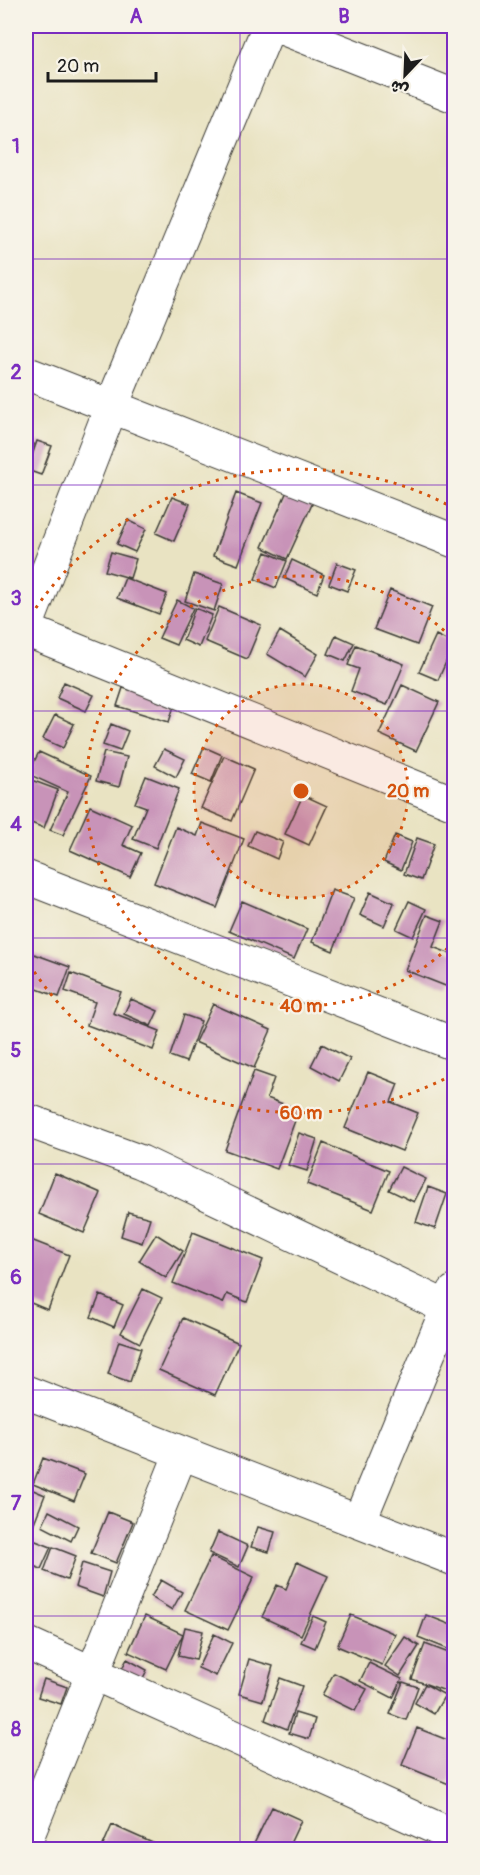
<svg xmlns="http://www.w3.org/2000/svg" width="480" height="1875" font-family="Pangolin,'Playpen Sans Arabic',sans-serif">
<rect width="100%" height="100%" fill="#f7f3e8"/>
<filter id="ink" filterUnits="userSpaceOnUse"><feTurbulence type="fractalNoise" baseFrequency=".0167" numOctaves="2"/><feDisplacementMap in="SourceGraphic" scale="12" xChannelSelector="R" yChannelSelector="G"/><feConvolveMatrix kernelMatrix="1 2 1 2 8 2 1 2 1" color-interpolation-filters="sRGB"/></filter>
<filter id="wash" filterUnits="userSpaceOnUse"><feTurbulence type="fractalNoise" baseFrequency=".008" numOctaves="4" result="noise"/><feDisplacementMap in="SourceGraphic" scale="24" xChannelSelector="R" yChannelSelector="G"/><feGaussianBlur stdDeviation="1.35" result="paint"/><feColorMatrix in="noise" values="0 0 0 0 0 0 0 0 0 0 0 0 0 0 0 0 0 1.4 0 .05"/><feComposite in="paint" operator="in"/></filter>
<g filter="url(#wash)">
<rect width="100%" height="100%" fill="#e9e3c2"/>
<g id="blocks">
<!-- building -->
<path fill="#c893b8" d="M26 440 34 444 26 465Z
M37 441 52 446 41 475 27 470Z
M288 489 314 500 287 559 262 547Z
M236 493 262 503 238 565 213 556Z
M172 497 190 504 174 541 156 533Z
M128 520 146 529 135 552 117 544Z
M111 552 136 559 130 578 105 571Z
M266 552 287 561 276 588 255 579Z
M292 560 324 575 317 593 284 578Z
M337 563 356 570 347 591 329 584Z
M194 574 223 584 214 611 185 601Z
M125 578 167 594 159 614 117 598Z
M390 590 432 607 417 645 374 629Z
M177 600 193 608 176 645 159 638Z
M219 607 261 625 247 659 205 641Z
M195 608 212 615 199 647 183 640Z
M280 631 318 654 305 677 267 654Z
M336 635 354 643 345 661 328 654Z
M436 635 454 644 438 680 419 672Z
M356 645 404 664 387 705 351 691 359 669 348 665Z
M64 682 94 695 86 711 57 698Z
M402 685 439 702 416 751 379 734Z
M123 688 175 703 169 722 117 706Z
M55 715 74 724 63 748 43 739Z
M111 724 128 731 120 751 103 745Z
M204 747 222 755 211 782 192 774Z
M164 749 185 759 176 777 155 766Z
M39 752 91 776 63 835 50 830 68 792 28 774Z
M104 752 127 757 119 787 96 781Z
M224 756 254 769 232 821 201 808Z
M146 776 179 789 156 848 133 839 146 807 135 803Z
M26 778 58 790 44 828 26 821Z
M303 795 327 806 309 845 285 834Z
M90 806 132 825 123 845 141 853 130 877 70 850Z
M202 823 244 839 217 908 154 883 176 827 197 836Z
M255 831 283 842 277 859 248 846Z
M395 835 412 842 401 870 384 862Z
M417 838 434 844 421 880 404 874Z
M332 890 354 898 333 951 312 942Z
M370 892 394 903 384 926 360 915Z
M242 901 307 929 294 959 229 931Z
M409 901 426 909 413 937 396 929Z
M427 915 443 921 433 947 454 955V972L448 987 405 970Z
M26 951 70 967 59 997 26 985Z
M71 973 121 992 113 1013 160 1031 153 1050 87 1025 95 1002 65 991Z
M131 999 158 1011 151 1026 124 1014Z
M213 1004 271 1030 254 1068 195 1042Z
M184 1015 201 1021 186 1062 170 1056Z
M322 1044 350 1059 339 1081 311 1066Z
M254 1071 274 1078 267 1098 299 1110 277 1169 225 1150Z
M368 1072 398 1084 391 1102 418 1113 402 1151 345 1128Z
M299 1133 317 1139 307 1171 288 1165Z
M323 1143 389 1171 373 1210 307 1184Z
M401 1167 426 1179 414 1202 389 1190Z
M55 1173 101 1193 84 1233 39 1214Z
M428 1187 447 1194 435 1229 416 1222Z
M128 1212 150 1218 142 1243 121 1236Z
M193 1232 263 1260 247 1302 227 1294 223 1303 173 1283Z
M156 1234 183 1251 166 1278 139 1261Z
M26 1238 69 1255 48 1310 26 1301Z
M143 1289 162 1298 140 1343 121 1333Z
M100 1295 123 1305 114 1327 91 1317Z
M183 1318 239 1343 215 1395 159 1370Z
M119 1341 141 1348 130 1382 108 1374Z
M43 1458 85 1474 74 1501 33 1484Z
M26 1487 45 1495 28 1538 51 1547 41 1569 26 1563Z
M49 1511 78 1526 71 1541 42 1526Z
M108 1512 133 1522 116 1563 91 1553Z
M258 1527 275 1532 269 1552 251 1547Z
M218 1532 248 1546 239 1567 209 1553Z
M53 1547 76 1556 67 1580 44 1571Z
M211 1556 254 1577 228 1630 185 1610Z
M297 1562 328 1576 301 1635 262 1617 277 1585 286 1589Z
M82 1563 110 1572 103 1597 75 1587Z
M161 1580 182 1592 172 1610 151 1597Z
M351 1615 395 1634 382 1665 337 1646Z
M426 1615 454 1626V1639L450 1650 418 1637Z
M145 1616 183 1634 166 1669 128 1652Z
M313 1616 326 1622 315 1648 301 1642Z
M185 1627 203 1631 196 1660 178 1656Z
M214 1634 232 1643 216 1676 198 1668Z
M405 1637 419 1646 400 1676 385 1666Z
M425 1644 454 1655V1694L412 1679Z
M127 1659 147 1670 137 1690 116 1680Z
M249 1659 273 1666 263 1701 239 1694Z
M369 1663 402 1679 393 1698 360 1681Z
M334 1673 367 1689 355 1711 322 1695Z
M280 1678 302 1686 287 1729 265 1720Z
M44 1679 67 1687 61 1704 38 1697Z
M403 1682 418 1687 406 1720 390 1714Z
M425 1684 445 1695 434 1714 415 1703Z
M295 1713 315 1719 309 1739 289 1733Z
M417 1728 450 1741 454 1731V1768L449 1784 402 1765Z
M272 1807 301 1820 287 1850H251Z
M112 1825 157 1845 155 1850H101Z"/>
</g>
</g>
<g filter="url(#ink)">
<use href="#blocks" fill-opacity="0" stroke="#3b3a35" stroke-width="1.5"/>
<g fill="none" stroke-linecap="round" stroke-linejoin="round">
<!-- minor casing -->
<g stroke="#3b3a35" stroke-width="35">
<path id="minor" d="M277 26 454 96
M26 373 454 541
M26 627 112 405 269 26
M26 630 454 803
M26 877 454 1044
M26 1120 141 1162 448 1308
M26 1392 454 1559
M359 1522 454 1292
M26 1643 454 1836
M26 1840 181 1453"/>
</g>
<!-- minor -->
<use href="#minor" stroke="#fff" stroke-width="33"/>
</g>
</g>
<!-- grid -->
<path fill="none" stroke="#7b2cbf" stroke-width="1.5" stroke-opacity="0.55" d="M240 26V1850M26 259H454M26 485H454M26 711H454M26 938H454M26 1164H454M26 1390H454M26 1616H454"/>
<!-- distance rings -->
<circle cx="301" cy="791" r="107" fill="#d4530e" fill-opacity=".12"/>
<g fill="none" stroke="#d4530e" stroke-width="3" stroke-dasharray="3 6">
<circle cx="301" cy="791" r="107"/>
<path d="M454 942A215 215 0 1 1 454 640"/>
<path d="M452 1075A322 322 0 0 1 26 959M26 623A322 322 0 0 1 452 507"/>
</g>
<circle cx="301" cy="791" r="9" fill="#d4530e" stroke="#f7f3e8" stroke-width="3"/>
<g font-size="18" text-anchor="middle" font-weight="bold" fill="#d4530e" stroke="#f7f3e8" stroke-width="4.5" stroke-linejoin="round" paint-order="stroke">
<text x="408" y="797">20 m</text>
<text x="301" y="1012">40 m</text>
<text x="301" y="1119">60 m</text>
</g>
<!-- margin -->
<rect width="480" height="1875" fill="none" stroke="#f7f3e8" stroke-width="66"/>
<!-- north arrow -->
<g transform="translate(405 75) rotate(203)" stroke="#f7f3e8" stroke-width="4.5" paint-order="stroke">
<path d="M0-4.5L10 22L0 15L-10 22Z" fill="#1c1c1c"/>
<text y="-9" font-size="16" font-weight="bold" text-anchor="middle" fill="#1c1c1c">ش</text>
</g>
<!-- scale -->
<path d="M48 72v9h108v-9" fill="none" stroke="#1c1c1c" stroke-width="3"/>
<text x="57" y="72" font-size="18" fill="#1c1c1c" stroke="#f7f3e8" stroke-width="4.5" paint-order="stroke">20 m</text>
<rect x="33" y="33" width="414" height="1809" fill="none" stroke="#7b2cbf" stroke-width="2"/>
<g font-size="20" text-anchor="middle" font-weight="bold" fill="#7b2cbf">
<text x="136" y="23">A</text>
<text x="344" y="23">B</text>
<text x="16" y="153">1</text>
<text x="16" y="379">2</text>
<text x="16" y="605">3</text>
<text x="16" y="831">4</text>
<text x="16" y="1057">5</text>
<text x="16" y="1284">6</text>
<text x="16" y="1510">7</text>
<text x="16" y="1736">8</text>
</g>
</svg>
